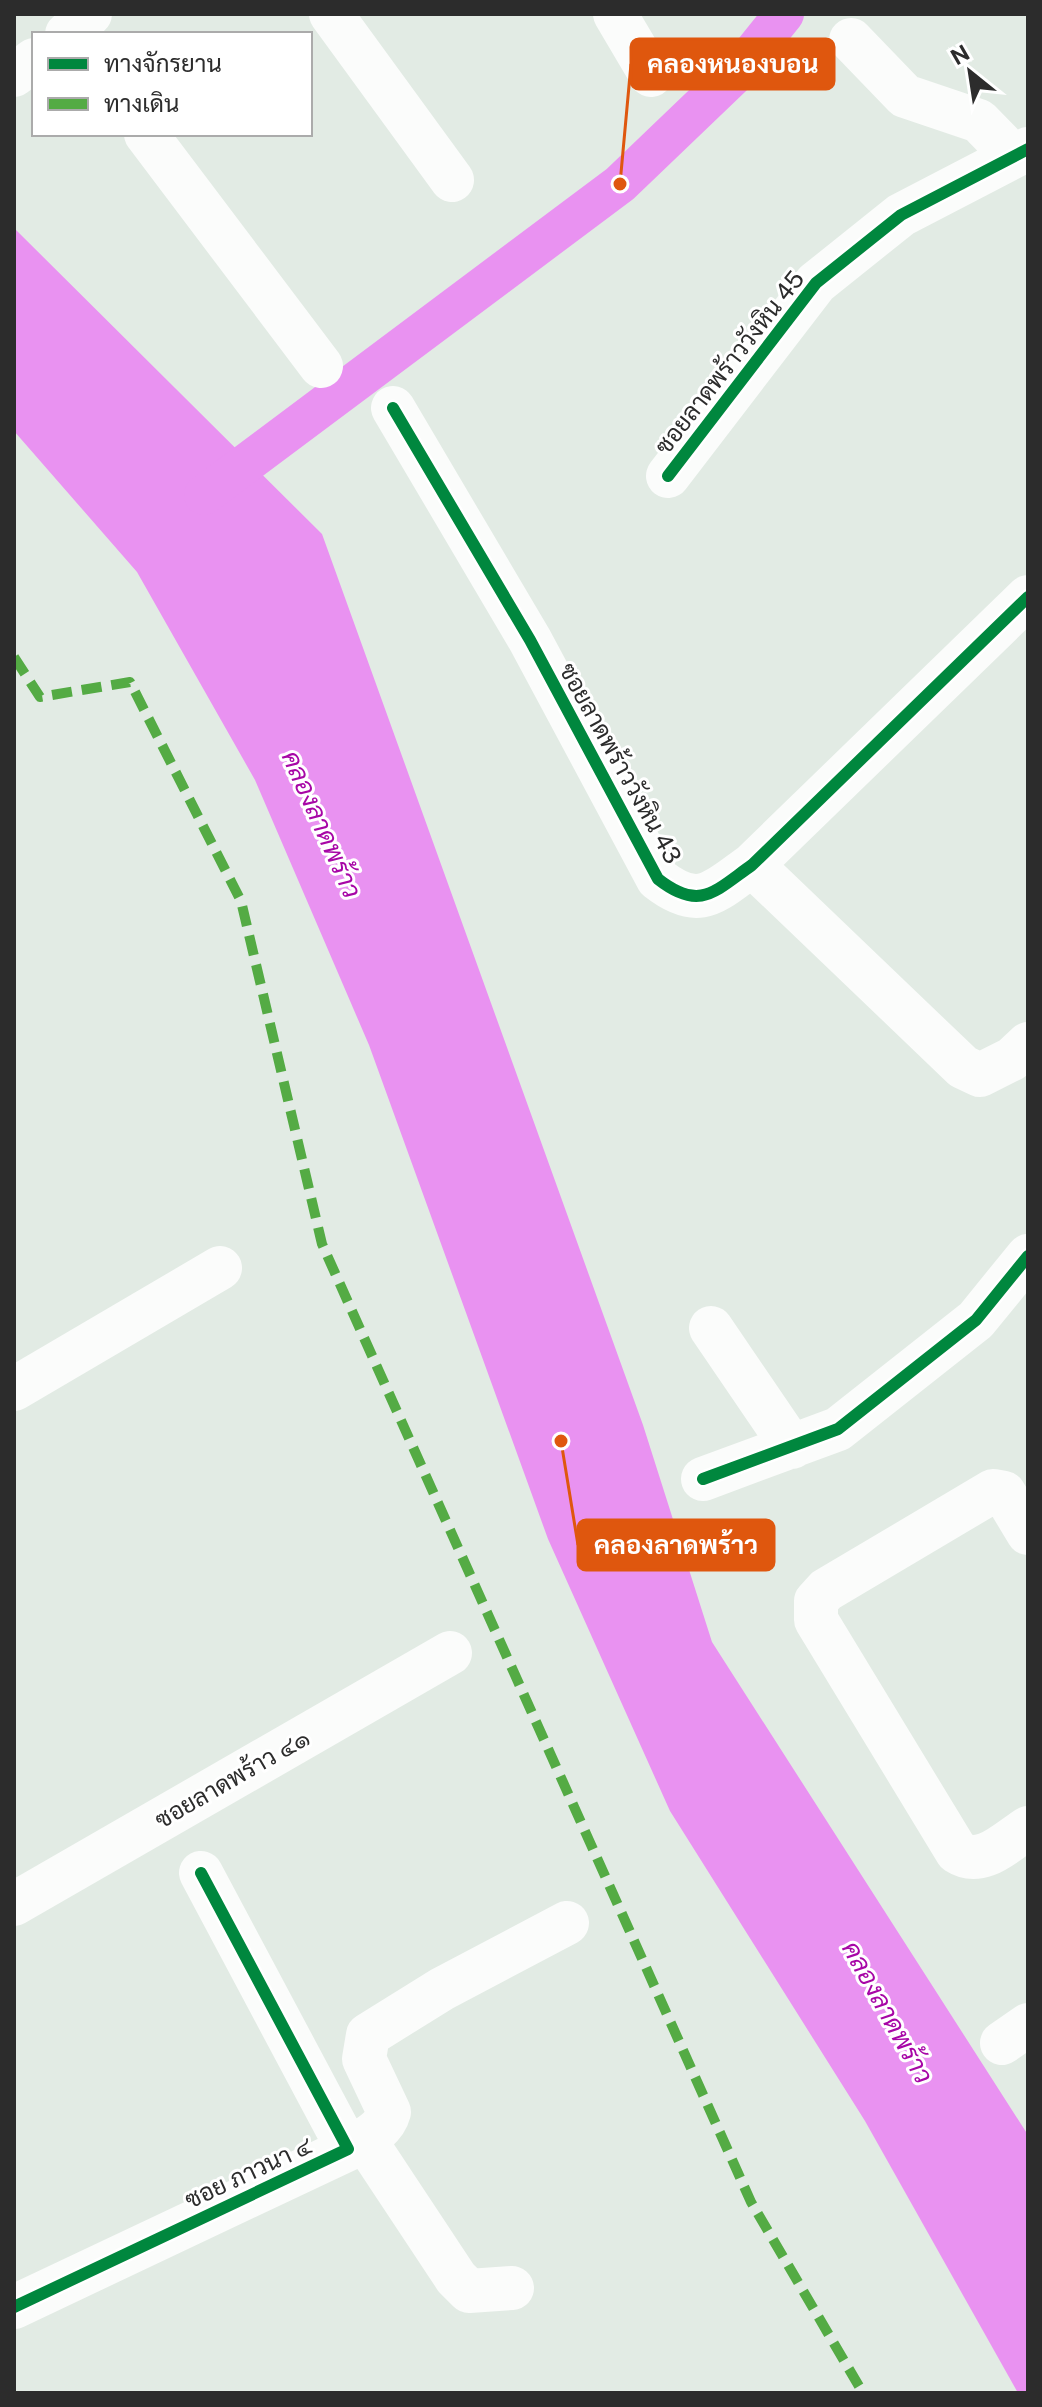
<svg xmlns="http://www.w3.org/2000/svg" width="1042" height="2407" font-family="'Public Sans',Sarabun,sans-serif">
<rect width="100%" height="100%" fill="#e2ebe4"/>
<!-- water -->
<path fill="#e992f1" d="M14 228 322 534 643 1425 712 1642 1028 2135V2393H1018L865 2121 670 1811 548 1539 369 1045 255 780 137 572 14 431Z"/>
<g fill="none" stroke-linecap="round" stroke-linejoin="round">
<!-- canal -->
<path stroke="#e992f1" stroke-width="40" d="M204 495 620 184 739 70 784 14"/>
<!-- minor -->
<path stroke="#fbfcfb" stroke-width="44" d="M331 14 452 180
M615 14 651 75
M67 34 90 14
M851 40 905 96 979 121 1013 156
M14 75 34 60
M146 134 321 366
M393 408 530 640 658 879C700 912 715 891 752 865L1028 597
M668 476 816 283 901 215 1028 149
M752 865 963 1067 980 1075 1012 1059 1028 1044
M711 1328 792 1447
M14 1389 220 1268
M703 1479 838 1429 976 1320 1028 1256
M1028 1533 1004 1493 993 1491 826 1590 816 1601V1620L957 1852C982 1868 1006 1842 1028 1828
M14 1904 450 1653
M1002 2043 1028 2025
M364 2139 456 2278 469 2291 512 2288
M348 2149C363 2140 384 2131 389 2112L364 2059 368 2035 442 1989 567 1923
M14 2307 348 2149 201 1873"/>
<!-- quiet -->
<path stroke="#54ab44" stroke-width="10" stroke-dasharray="20 10" stroke-linecap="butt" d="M14 657 40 697 130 682 241 901 322 1244 751 2202 863 2393"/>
<!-- cycleway casing -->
<g stroke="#fff" stroke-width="17">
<path id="cycleway" d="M393 408 530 640 658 879C700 912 715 891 752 865L1028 597
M668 476 816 283 901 215 1028 149
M703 1479 838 1429 976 1320 1028 1256
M14 2307 348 2149 201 1873"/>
</g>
<!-- cycleway -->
<use href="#cycleway" stroke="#00873e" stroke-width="12"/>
</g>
<g text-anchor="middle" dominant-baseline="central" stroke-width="6" stroke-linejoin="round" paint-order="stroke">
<!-- street labels -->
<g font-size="24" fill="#2c2c2c" stroke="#fff">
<text transform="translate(729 362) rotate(-52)">ซอยลาดพร้าววังหิน 45</text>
<text transform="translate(621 763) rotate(61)">ซอยลาดพร้าววังหิน 43</text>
<text transform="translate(232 1778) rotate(-30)">ซอยลาดพร้าว ๔๑</text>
<text transform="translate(248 2172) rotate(-25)">ซอย ภาวนา ๔</text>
</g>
<!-- water labels -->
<g font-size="26" font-style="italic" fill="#a706a6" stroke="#fff">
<text transform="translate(322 824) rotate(66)">คลองลาดพร้าว</text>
<text transform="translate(888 2012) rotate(61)">คลองลาดพร้าว</text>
</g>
</g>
<!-- callouts -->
<path fill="none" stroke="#df570e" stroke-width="3" d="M620 184L631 64M561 1441L578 1545"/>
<g fill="#df570e" stroke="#fff" stroke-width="3">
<circle cx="620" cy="184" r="8"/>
<circle cx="561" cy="1441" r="8"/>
</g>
<g fill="#df570e" stroke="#df570e" stroke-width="3">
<rect x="631" y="39" width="203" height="50" rx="8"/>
<rect x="578" y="1520" width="196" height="50" rx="8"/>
</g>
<g font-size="26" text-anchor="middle" font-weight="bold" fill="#fff">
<text x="733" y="73">คลองหนองบอน</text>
<text x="676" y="1554">คลองลาดพร้าว</text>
</g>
<!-- border -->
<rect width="1042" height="2407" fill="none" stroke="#2c2c2c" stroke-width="32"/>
<!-- legend -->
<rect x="32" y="32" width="280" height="104" fill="#ffffff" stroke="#ababab" stroke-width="2"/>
<rect x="48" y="58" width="40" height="12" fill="#00873e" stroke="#ababab" stroke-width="2"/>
<text x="104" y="72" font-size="24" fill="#2c2c2c">ทางจักรยาน</text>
<rect x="48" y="98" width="40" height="12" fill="#54ab44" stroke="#ababab" stroke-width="2"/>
<text x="104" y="112" font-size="24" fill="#2c2c2c">ทางเดิน</text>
<!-- north arrow -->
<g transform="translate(970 72) rotate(330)" stroke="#ffffff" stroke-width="6" paint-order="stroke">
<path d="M0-6L14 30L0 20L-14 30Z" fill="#2c2c2c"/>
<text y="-12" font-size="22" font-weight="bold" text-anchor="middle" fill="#2c2c2c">N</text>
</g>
</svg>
